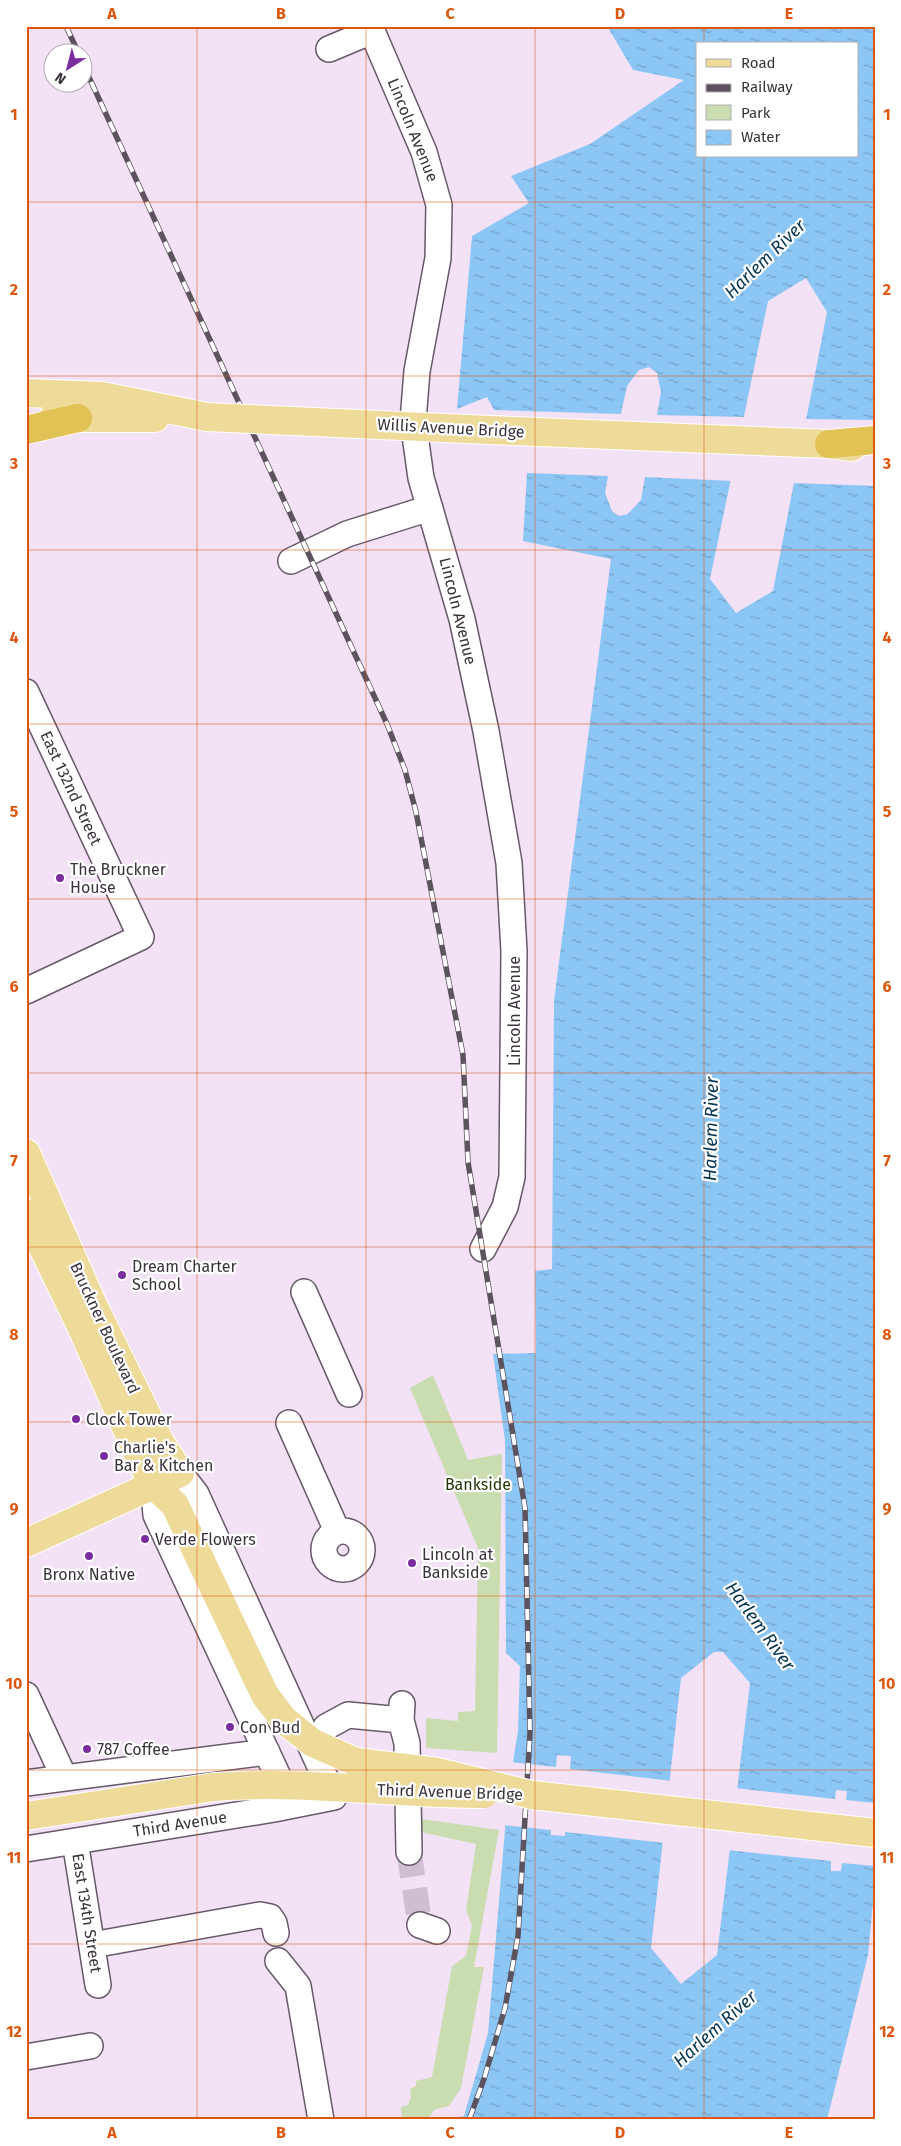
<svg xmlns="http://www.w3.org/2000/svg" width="901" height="2146" font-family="'Fira Sans',sans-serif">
<defs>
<pattern id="water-ripples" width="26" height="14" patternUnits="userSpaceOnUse" patternTransform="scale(1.25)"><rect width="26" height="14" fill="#8cc6f5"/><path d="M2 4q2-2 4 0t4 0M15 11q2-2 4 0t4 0" fill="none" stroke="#73a1c8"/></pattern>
</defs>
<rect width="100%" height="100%" fill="#f3e1f6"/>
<!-- green -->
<path fill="#c9ddb0" d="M433 1375 468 1460 502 1454 497 1753 426 1748V1718L458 1721V1712L475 1711 478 1548 410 1388Z
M422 1819 499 1830 474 1967H484L461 2088 449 2106 434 2110 428 2119 402 2120 401 2107 408 2105 411 2097 410 2089 416 2086V2081L432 2077 452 1966 466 1956 472 1925 466 1910 476 1844 421 1832Z"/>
<!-- water -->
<path fill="url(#water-ripples)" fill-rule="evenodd" d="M607 26H875V1882L868 1955 827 2120H445L464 2116 488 2033 508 1793 518 1731 520 1666 506 1653 505 1441 493 1354 536 1353 535 1271 552 1269 554 1001 611 559 523 541 527 473 457 409 472 236 529 203 511 176 590 144 684 80 633 70ZM697 44H857V156H697ZM806 278 827 312 773 591 736 613 710 579 768 301ZM714 1652H723L750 1683 717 1955 681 1984 651 1948 681 1678Z"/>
<!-- pier -->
<path fill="#f3e1f6" d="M649 367 657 373 661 392 657 415 746 417 733 481 645 477 641 500 628 514 619 516 612 511 605 493 608 476 527 473 457 409 487 397 494 410 621 414 627 386 639 370Z
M804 419 875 420V486L792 483Z
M557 1755 571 1756 570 1769 672 1781 665 1843 565 1832V1836L551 1835V1830L503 1825 510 1762 556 1767Z
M735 1788 835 1799 836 1790 847 1791 846 1800 875 1803V1866L842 1863 841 1871H831V1861L727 1850Z"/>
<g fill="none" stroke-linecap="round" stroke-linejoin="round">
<!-- minor-tunnel -->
<path stroke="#cebed1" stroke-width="25" stroke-dasharray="25 12" stroke-linecap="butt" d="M409 1852 420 1925"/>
<!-- minor casing -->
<g stroke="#67586a" stroke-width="28">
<path id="minor" d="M329 49 372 31 424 152 439 205 438 258 417 371 413 421 421 478 462 619 486 731 509 863 514 951 512 1177 505 1207 483 1249
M291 561 347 534 430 508
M26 692 141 937 26 991
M304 1292 349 1394
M289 1423 337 1531
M153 1484 156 1515 290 1802
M324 1550a19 19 0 1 1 38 0a19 19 0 1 1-38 0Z
M26 1695 64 1777
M402 1704 401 1720 407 1743 409 1852
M313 1750 326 1727 348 1715 401 1720
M26 1783 267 1752
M75 1841 98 1985
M26 1849 274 1809 334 1797 196 1494 180 1473
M420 1925 437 1931
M92 1945 260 1915 270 1917 274 1923 276 1933
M278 1961 298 1986 321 2120
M26 2057 90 2046"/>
</g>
<!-- major casing -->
<g stroke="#fff" stroke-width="30">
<path id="major" d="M26 393 102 396 207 417
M53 418H155
M489 430 829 444 852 447
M26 1153 92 1303 160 1442 180 1473 26 1543
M26 1213 81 1326 137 1452 153 1484 175 1505 202 1563
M532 1795 875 1833
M26 1816 214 1787"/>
</g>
<!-- highway casing -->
<g stroke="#fff" stroke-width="30">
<path id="highway" d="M26 430 78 418
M829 444 875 440"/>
</g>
<!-- minor -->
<use href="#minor" stroke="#fff" stroke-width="25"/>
<!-- major -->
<use href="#major" stroke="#eeda99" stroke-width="28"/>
<!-- highway -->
<use href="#highway" stroke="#e2c155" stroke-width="28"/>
<!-- rail casing -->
<g stroke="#5d535e" stroke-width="5.5">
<path id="rail" d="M66 26 78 52
M82 62 387 724 405 770 416 812 463 1055 468 1162 525 1508 530 1733 518 1936 505 2008 484 2079 469 2120"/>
</g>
<!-- rail -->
<use href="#rail" stroke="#fff" stroke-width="4" stroke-dasharray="11" stroke-linecap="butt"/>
<!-- major-bridge casing -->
<g stroke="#fff" stroke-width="30" stroke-linecap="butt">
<path id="major-bridge" d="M207 417 489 430
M202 1563 265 1695 284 1720 313 1743 356 1762 438 1772 532 1795
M214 1787C304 1780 394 1794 484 1794"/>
</g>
<!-- major-bridge -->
<use href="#major-bridge" stroke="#eeda99" stroke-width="28"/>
</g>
<!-- grid -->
<path fill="none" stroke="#df570e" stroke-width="1" stroke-opacity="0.55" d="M197 26V2120M366 26V2120M535 26V2120M704 26V44M704 156V2120M26 202H875M26 376H875M26 550H875M26 724H875M26 899H875M26 1073H875M26 1247H875M26 1422H875M26 1596H875M26 1770H875M26 1944H875"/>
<!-- markers -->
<g fill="#7a2d9e" stroke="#fff" stroke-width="2">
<circle cx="60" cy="878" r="5"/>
<circle cx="122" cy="1275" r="5"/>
<circle cx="76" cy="1419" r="5"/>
<circle cx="104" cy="1456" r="5"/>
<circle cx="145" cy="1539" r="5"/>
<circle cx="89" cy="1556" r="5"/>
<circle cx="412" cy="1563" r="5"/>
<circle cx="230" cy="1727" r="5"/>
<circle cx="87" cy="1749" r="5"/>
</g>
<g text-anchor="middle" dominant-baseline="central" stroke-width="4.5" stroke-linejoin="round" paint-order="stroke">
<!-- street labels -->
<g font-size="16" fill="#3a333b" stroke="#fff">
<text transform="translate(413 130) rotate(68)">Lincoln Avenue</text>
<text transform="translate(451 428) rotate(3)">Willis Avenue Bridge</text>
<text transform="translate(458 611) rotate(76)">Lincoln Avenue</text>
<text transform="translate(71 788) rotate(65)">East 132nd Street</text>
<text transform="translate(514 1011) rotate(-90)">Lincoln Avenue</text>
<text transform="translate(105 1328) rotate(65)">Bruckner Boulevard</text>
<text transform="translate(450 1792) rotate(2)">Third Avenue Bridge</text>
<text transform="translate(180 1824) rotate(-9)">Third Avenue</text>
<text transform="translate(87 1913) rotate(81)">East 134th Street</text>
</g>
<!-- poi labels -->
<g font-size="16" fill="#3a333b" stroke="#fff" text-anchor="start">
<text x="70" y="869">The Bruckner<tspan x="70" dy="18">House</tspan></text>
<text x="132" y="1266">Dream Charter<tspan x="132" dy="18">School</tspan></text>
<text x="86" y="1419">Clock Tower</text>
<text x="114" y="1447">Charlie's<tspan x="114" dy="18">Bar &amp; Kitchen</tspan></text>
<text x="155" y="1539">Verde Flowers</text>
<text x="422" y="1554">Lincoln at<tspan x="422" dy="18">Bankside</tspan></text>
<text x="89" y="1574" text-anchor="middle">Bronx Native</text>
<text x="240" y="1727">Con Bud</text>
<text x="97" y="1749">787 Coffee</text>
</g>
<!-- park labels -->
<g font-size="16" fill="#263607" stroke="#fff">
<text x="478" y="1484">Bankside</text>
</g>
<!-- water labels -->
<g font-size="18" font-style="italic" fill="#063553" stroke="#fff">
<text transform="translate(765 259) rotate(-44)">Harlem River</text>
<text transform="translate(711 1129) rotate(-89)">Harlem River</text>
<text transform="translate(760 1626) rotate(54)">Harlem River</text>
<text transform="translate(715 2029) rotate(-42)">Harlem River</text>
</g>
</g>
<!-- border -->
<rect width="901" height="2146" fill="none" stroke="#ffffff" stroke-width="55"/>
<!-- legend -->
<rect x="696" y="42" width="162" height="115" fill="#ffffff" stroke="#b0adb1"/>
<rect x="706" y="59" width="25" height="8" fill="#eeda99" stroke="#b0adb1"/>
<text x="741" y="68" font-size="15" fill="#3a333b">Road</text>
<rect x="706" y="84" width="25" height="8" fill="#5d535e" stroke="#b0adb1"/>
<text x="741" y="92" font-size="15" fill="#3a333b">Railway</text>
<rect x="706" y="105" width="25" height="15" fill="#c9ddb0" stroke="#b0adb1"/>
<text x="741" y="118" font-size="15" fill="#3a333b">Park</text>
<rect x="706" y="130" width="25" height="15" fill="url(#water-ripples)" stroke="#b0adb1"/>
<text x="741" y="142" font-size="15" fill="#3a333b">Water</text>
<!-- north arrow -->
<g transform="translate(68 68) rotate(216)"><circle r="24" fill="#ffffff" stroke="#b0adb1"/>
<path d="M0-4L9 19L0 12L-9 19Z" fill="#7a2d9e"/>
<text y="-8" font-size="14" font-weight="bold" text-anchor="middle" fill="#3a333b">N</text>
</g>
<rect x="28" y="28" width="846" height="2090" fill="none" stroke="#df570e" stroke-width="2"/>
<g font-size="16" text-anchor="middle" font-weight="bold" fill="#df570e">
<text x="112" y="19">A</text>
<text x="281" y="19">B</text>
<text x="450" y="19">C</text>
<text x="620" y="19">D</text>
<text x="789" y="19">E</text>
<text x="14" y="120">1</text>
<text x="887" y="120">1</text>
<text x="14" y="295">2</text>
<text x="887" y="295">2</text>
<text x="14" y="469">3</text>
<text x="887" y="469">3</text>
<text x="14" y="643">4</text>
<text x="887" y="643">4</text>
<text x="14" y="817">5</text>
<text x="887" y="817">5</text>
<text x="14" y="992">6</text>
<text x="887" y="992">6</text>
<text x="14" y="1166">7</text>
<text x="887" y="1166">7</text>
<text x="14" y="1340">8</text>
<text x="887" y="1340">8</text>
<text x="14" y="1514">9</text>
<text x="887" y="1514">9</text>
<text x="14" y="1689">10</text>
<text x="887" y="1689">10</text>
<text x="14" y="1863">11</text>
<text x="887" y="1863">11</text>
<text x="14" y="2037">12</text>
<text x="887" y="2037">12</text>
<text x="112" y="2138">A</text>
<text x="281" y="2138">B</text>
<text x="450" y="2138">C</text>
<text x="620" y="2138">D</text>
<text x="789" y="2138">E</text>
</g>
</svg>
